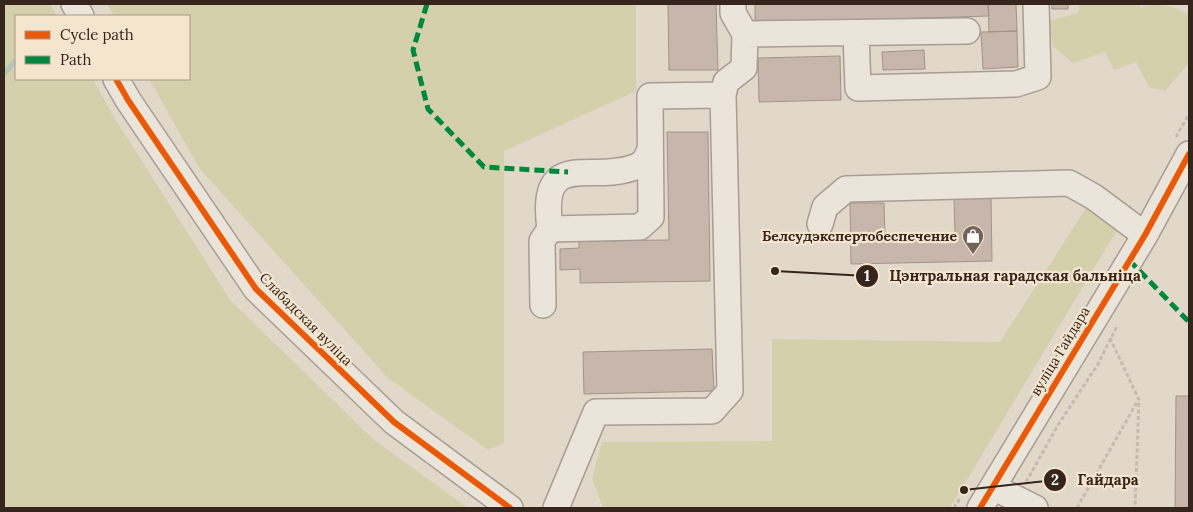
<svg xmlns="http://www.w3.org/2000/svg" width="1193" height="512" font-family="Lora,serif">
<rect width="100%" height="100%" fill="#e2d8ca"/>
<!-- green -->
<path fill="#d5d0ac" d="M4 4H50L57 16H16V79H93L112 114 231 301 374 440 468 508H4Z
M107 4H636V91L504 151V443L488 450 388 378 200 169 149 79H189V16H114Z
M1079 4H1138L1141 7C1160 2 1171 6 1189 14V63L1165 91 1149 87 1136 62 1114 70 1105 52 1073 63 1053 46 1048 21 1079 13Z
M1089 203 1117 230 950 508H603L592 478 602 442 772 441V339L1000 342Z"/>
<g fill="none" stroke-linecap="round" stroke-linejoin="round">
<!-- stream -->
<path stroke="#b5c6ba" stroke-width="5.5" d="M4 73 16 61"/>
</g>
<!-- building -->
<path fill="#c6b6ab" stroke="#a2948a" d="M668 4H716L718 70H669Z
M755 4H988L989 16 755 23Z
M988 4H1016L1017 31 989 32Z
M1052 4H1068V9H1052Z
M1017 31 1018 67 983 69 981 32Z
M924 50 925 69 883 70 882 52Z
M840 56 841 100 759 102 758 58Z
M667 132H708L710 281 580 283V269L560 270V249L579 248V241L669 240Z
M954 197H991L992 261 851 264 850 203H884L885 235 955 234Z
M712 349 714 391 584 394 583 352Z
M1176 396H1189V508H1175Z"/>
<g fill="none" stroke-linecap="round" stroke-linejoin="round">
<!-- minor casing -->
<g stroke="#a79d94" stroke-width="28">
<path id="minor" d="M74 4 81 16
M856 33 858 88 1016 84 1038 77 1036 4
M745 34 967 31
M116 79 128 100 256 289 394 422 510 508
M820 224 825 207 846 189 1069 183 1094 197 1145 235
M550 229C539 148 589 183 632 168 635 167 640 165 642 163 646 160 648 154 650 150
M543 305 542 241 550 229 640 227 651 217 650 96 723 95
M993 487 1035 508
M556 508 596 412 712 411 730 391 723 95 726 82 744 68 745 34 733 13V4
M980 508 1145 235 1189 154"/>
</g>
<!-- path -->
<path stroke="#c3bbb2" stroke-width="3" stroke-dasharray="4 2.5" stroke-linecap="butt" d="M1176 137 1189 114
M1110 338 1139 400 1135 508
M1026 482 1058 425 1098 364 1117 326
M954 508 960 498
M1077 508 1137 402"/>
<!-- minor -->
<use href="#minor" stroke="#eae4db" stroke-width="25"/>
<!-- quiet -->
<path stroke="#00873e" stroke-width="5" stroke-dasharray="10 5" stroke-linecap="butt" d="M427 4 413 50 428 109 484 167 568 172
M1129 260 1189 322"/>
<!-- cycleway casing -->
<g stroke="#f4e5cf" stroke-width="9">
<path id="cycleway" d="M116 79 128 100 256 289 394 422 510 508
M980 508 1145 235 1189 154"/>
</g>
<!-- cycleway -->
<use href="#cycleway" stroke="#e8590c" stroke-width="6"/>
</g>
<!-- icons -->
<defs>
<g id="shop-pin" transform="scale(1.125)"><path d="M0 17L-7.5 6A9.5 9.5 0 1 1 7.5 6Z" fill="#726459" stroke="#f4e5cf"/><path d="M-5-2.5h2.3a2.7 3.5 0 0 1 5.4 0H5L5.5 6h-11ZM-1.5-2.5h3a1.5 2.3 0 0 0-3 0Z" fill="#fff"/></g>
</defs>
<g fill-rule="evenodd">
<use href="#shop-pin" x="973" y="236"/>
</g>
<g text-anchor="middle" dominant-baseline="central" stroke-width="4.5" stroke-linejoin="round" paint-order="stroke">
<!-- poi labels -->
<g font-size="14" font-weight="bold" fill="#35251c" stroke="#f4e5cf" text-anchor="end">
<text x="957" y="236">Белсудэкспертобеспечение</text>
</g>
<!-- street labels -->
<g font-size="14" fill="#35251c" stroke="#f4e5cf">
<text transform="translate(306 319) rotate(45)">Слабадская вуліца</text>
<text transform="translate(1060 351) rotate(-59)">вуліца Гайдара</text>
</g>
</g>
<!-- callouts -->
<path fill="none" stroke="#35251c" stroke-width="2" d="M775 271L867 276M964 490L1055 480"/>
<g fill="#35251c" stroke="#f4e5cf" stroke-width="2">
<circle cx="775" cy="271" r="5"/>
<circle cx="964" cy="490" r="5"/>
<circle cx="867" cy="276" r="12"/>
<circle cx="1055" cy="480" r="12"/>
</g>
<g font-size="15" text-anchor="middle" font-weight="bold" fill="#fff">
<text x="867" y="281">1</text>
<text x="1055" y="485">2</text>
</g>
<g font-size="15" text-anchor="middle" font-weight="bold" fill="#35251c" stroke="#f4e5cf" stroke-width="4.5" stroke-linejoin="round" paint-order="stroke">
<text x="1015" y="281">Цэнтральная гарадская бальніца</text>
<text x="1108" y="485">Гайдара</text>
</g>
<!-- border -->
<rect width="1193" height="512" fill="none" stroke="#35251c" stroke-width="10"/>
<!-- legend -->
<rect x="15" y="15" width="175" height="65" fill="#f4e5cf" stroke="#a89887"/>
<rect x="25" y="31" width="25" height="8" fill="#e8590c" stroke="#a89887"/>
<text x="60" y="40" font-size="15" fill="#35251c">Cycle path</text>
<rect x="25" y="56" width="25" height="8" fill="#00873e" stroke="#a89887"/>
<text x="60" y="65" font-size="15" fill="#35251c">Path</text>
</svg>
